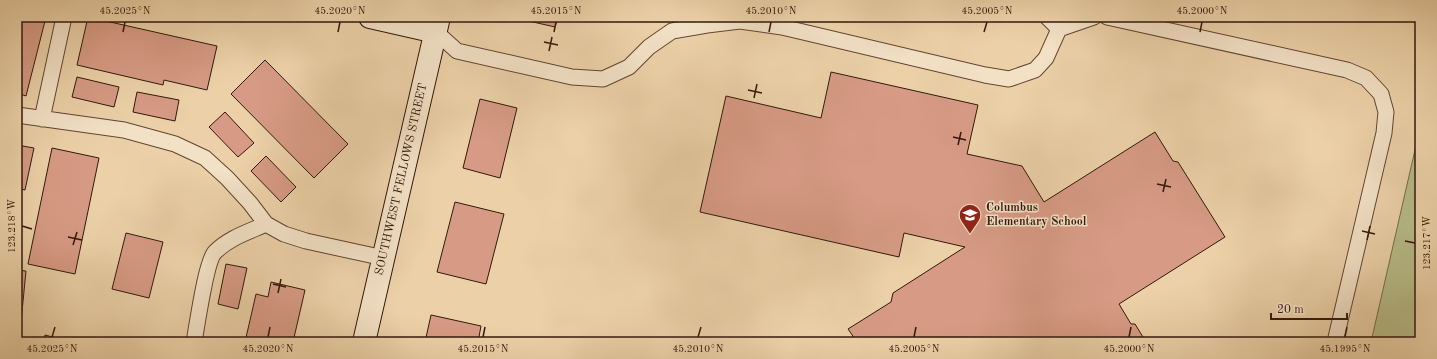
<svg xmlns="http://www.w3.org/2000/svg" width="1437" height="359" font-family="'Old Standard TT',serif">
<rect width="100%" height="100%" fill="#ecd1a8"/>
<filter id="stains"><feTurbulence type="fractalNoise" baseFrequency=".005" numOctaves="4"/><feColorMatrix values="0 0 0 0 .2 0 0 0 0 .09 0 0 0 0 .02 0 0 0 .5 -.17"/></filter>
<radialGradient id="worn" r=".72"><stop offset=".6" stop-color="#630" stop-opacity="0"/><stop offset="1" stop-color="#630" stop-opacity=".3"/></radialGradient>
<!-- green -->
<path fill="#b7bc88" stroke="#756a4a" d="M1420 128V342H1371Z"/>
<!-- building -->
<path fill="#d79b85" stroke="#33180b" d="M17 17H46L26 96 17 93Z
M88 17 217 46 207 90 164 80 163 85 77 65Z
M520 17H558L555 27 520 19Z
M265 60 348 144 314 178 231 94Z
M831 72 978 105 967 154 1022 166 1044 202 1155 132 1173 161 1178 162 1225 237 1119 304 1131 324H1135L1146 342H857L848 329 891 302 893 293 965 247 904 233 899 257 700 212 726 96 821 118Z
M77 77 119 87 114 107 72 97Z
M137 92 179 100 175 121 133 112Z
M480 99 517 108 500 178 463 168Z
M225 112 254 143 238 157 209 127Z
M17 145 34 148 25 190 17 188Z
M52 148 99 158 75 274 28 264Z
M266 156 296 187 281 202 251 171Z
M455 202 504 214 486 284 437 272Z
M126 233 163 242 149 298 112 289Z
M226 264 247 268 238 309 218 304Z
M17 270 26 271 19 342H17Z
M271 282 305 290 293 342H245L256 294 268 297Z
M431 315 481 326 478 342H425Z
M45 335 72 342H43Z"/>
<g fill="none" stroke-linecap="round" stroke-linejoin="round">
<!-- lane casing -->
<g stroke="#614632" stroke-width="17">
<path id="lane" d="M1047 17 1059 29
M1107 17 1347 70 1366 78 1381 94 1386 112 1384 133 1335 342
M436 32 457 51 572 77 603 79 629 67 649 47 672 31 707 25 740 21 782 27 985 75 1009 79 1035 70 1046 58 1059 29 1094 17
M17 115 124 130 175 144 205 158 227 178 250 203 266 224 284 234 306 241 384 258
M42 119 64 17
M194 342C197 326 206 261 215 252 229 238 248 232 266 224"/>
</g>
<!-- secondary casing -->
<g stroke="#33180b" stroke-width="24">
<g id="secondary">
<path d="M370 17 436 32"/>
<path id="s1" d="M364 342 439 17"/>
</g>
</g>
<!-- lane -->
<use href="#lane" stroke="#f3e1c6" stroke-width="15"/>
<!-- secondary -->
<use href="#secondary" stroke="#f3e1c6" stroke-width="22"/>
</g>
<!-- ticks -->
<path fill="none" stroke="#33180b" stroke-width="1.5" d="M123 32 125 22M338 32 340 22M554 32 556 22M769 32 771 22M984 32 987 22M1200 32 1202 22M544 42 558 45M549 51 552 37M748 90 762 93M754 98 757 84M953 137 966 140M958 145 961 132M1157 184 1171 187M1163 192 1166 179M22 226 32 229M1362 231 1375 234M68 237 82 240M1367 240 1370 226M1405 241 1415 243M73 245 77 232M273 284 286 287M278 293 281 279M52 337 55 327M268 337 270 327M483 337 485 327M698 337 701 327M914 337 916 327M1129 337 1131 327M1345 337 1347 327"/>
<!-- icons -->
<defs>
<g id="school-pin" transform="scale(1.15)"><path d="M0 17L-7.5 6A9.5 9.5 0 1 1 7.5 6Z" fill="#8f2418" stroke="#f3e1c6"/><path d="M0-5L7-2L0 1L-7-2ZM-4 1L0 2.5L4 1V4Q0 6-4 4Z" fill="#fff"/></g>
</defs>
<g fill-rule="evenodd">
<use href="#school-pin" x="970" y="215"/>
</g>
<g text-anchor="middle" dominant-baseline="central" stroke-width="3" stroke-linejoin="round" paint-order="stroke">
<!-- street labels -->
<g font-size="12" fill="#33180b" stroke="#f3e1c6">
<text stroke="none"><textPath href="#s1" startOffset="167">SOUTHWEST FELLOWS STREET</textPath></text>
</g>
<!-- poi labels -->
<g font-size="12" font-weight="bold" fill="#33180b" stroke="#f3e1c6" text-anchor="start">
<text x="986" y="208">Columbus<tspan x="986" dy="14">Elementary School</tspan></text>
</g>
</g>
<!-- margin -->
<rect width="1437" height="359" fill="none" stroke="#ecd1a8" stroke-width="44"/>
<!-- scale -->
<path d="M1271 313v6h76v-6" fill="none" stroke="#33180b" stroke-width="2"/>
<text x="1277" y="313" font-size="12" fill="#33180b" stroke="#f3e1c6" stroke-width="3" paint-order="stroke">20 m</text>
<rect x="22" y="22" width="1393" height="315" fill="none" stroke="#33180b" stroke-width="1.5"/>
<g font-size="10" text-anchor="middle" fill="#33180b">
<text x="125" y="14">45.2025°N</text>
<text x="340" y="14">45.2020°N</text>
<text x="556" y="14">45.2015°N</text>
<text x="771" y="14">45.2010°N</text>
<text x="987" y="14">45.2005°N</text>
<text x="1202" y="14">45.2000°N</text>
<text transform="translate(11 226) rotate(-90)" y="4">123.218°W</text>
<text transform="translate(1426 243) rotate(-90)" y="4">123.217°W</text>
<text x="52" y="352">45.2025°N</text>
<text x="268" y="352">45.2020°N</text>
<text x="483" y="352">45.2015°N</text>
<text x="698" y="352">45.2010°N</text>
<text x="914" y="352">45.2005°N</text>
<text x="1129" y="352">45.2000°N</text>
<text x="1345" y="352">45.1995°N</text>
</g>
<rect width="100%" height="100%" filter="url(#stains)"/>
<rect width="100%" height="100%" fill="url(#worn)"/>
</svg>
